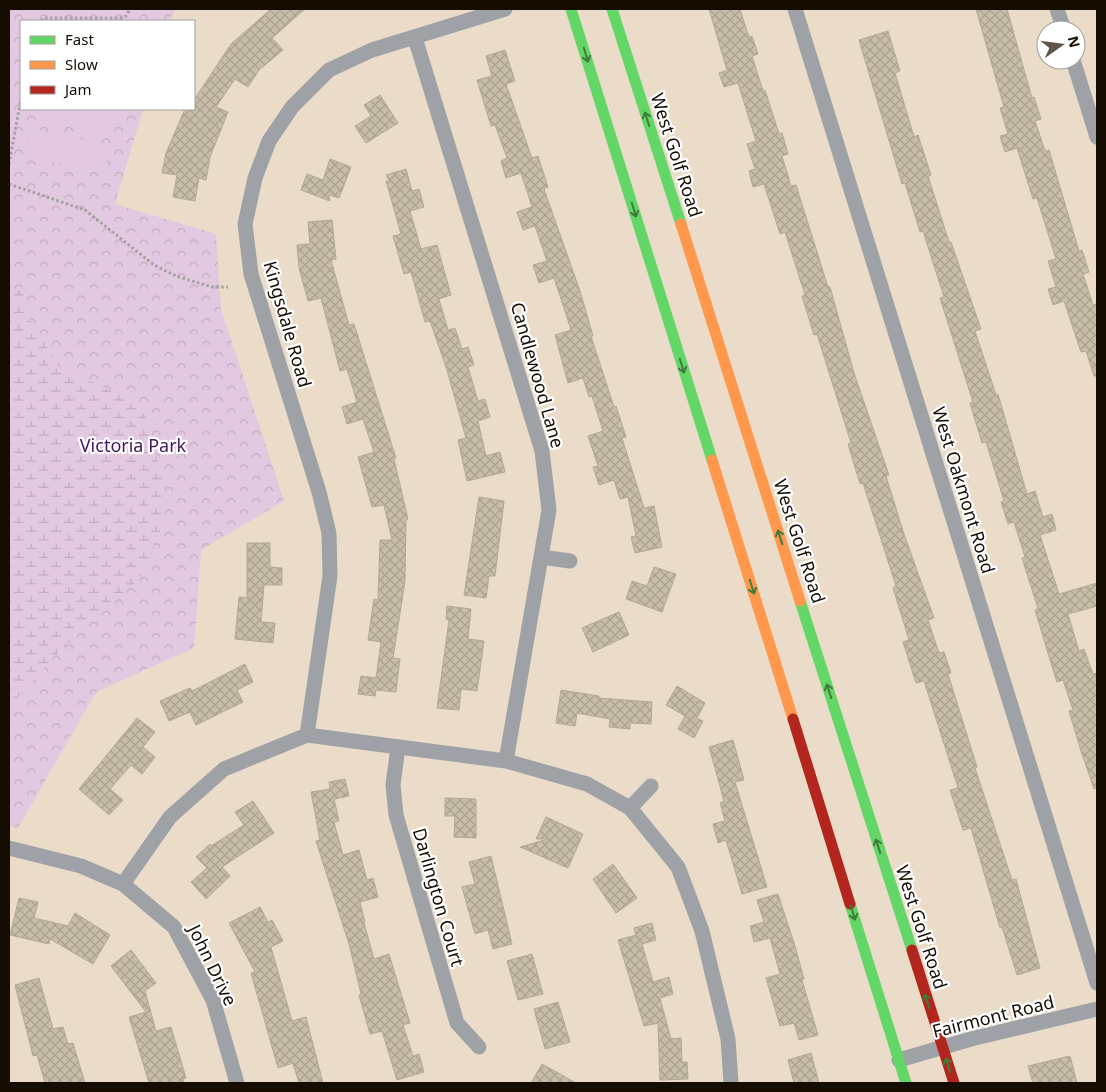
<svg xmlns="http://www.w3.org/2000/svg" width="1106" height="1092" font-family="'Noto Sans',sans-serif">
<defs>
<pattern id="forest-crowns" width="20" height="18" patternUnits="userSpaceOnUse" patternTransform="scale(1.25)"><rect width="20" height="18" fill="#e3c8e1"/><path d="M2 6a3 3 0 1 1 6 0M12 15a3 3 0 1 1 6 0" fill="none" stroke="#c2abbf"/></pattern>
<pattern id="wetland-marsh" width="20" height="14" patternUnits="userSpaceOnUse" patternTransform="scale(1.25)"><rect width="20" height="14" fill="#e3c8e1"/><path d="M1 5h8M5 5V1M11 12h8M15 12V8" fill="none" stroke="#c2abbf"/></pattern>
<pattern id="building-cross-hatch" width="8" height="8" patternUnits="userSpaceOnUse" patternTransform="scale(1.25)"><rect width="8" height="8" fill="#c8bda8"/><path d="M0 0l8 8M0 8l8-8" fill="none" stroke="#aba18f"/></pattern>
</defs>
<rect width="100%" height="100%" fill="#ebdbc9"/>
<!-- forest -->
<path fill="url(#forest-crowns)" d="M9 9H176L169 21H21V109H143L115 204 216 234 221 309 284 501 201 550 194 648 96 692 18 828 9 826Z"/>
<!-- wetland -->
<path fill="url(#wetland-marsh)" d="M22 287 29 318 60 368 136 402 148 421 165 493 160 531 139 579 59 651 9 707V300Z"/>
<!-- pitch -->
<path fill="#e3c8e1" d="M35 109H108L107 112 116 114 113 130 104 128 102 134 42 121 43 114 34 112Z
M39 130 100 143 99 150 108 152 105 167 96 165 94 171 33 158 35 151 26 149 29 134 38 136Z"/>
<!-- building -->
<path fill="url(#building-cross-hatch)" stroke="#b2a899" d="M271 9H305L272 38 283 50 259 70 248 87 235 79 216 107 228 112 210 157 206 180 199 178 195 201 173 197 177 175 162 173 166 153 185 109H194V100L231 44Z
M709 9H740L749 37 752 36 758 54 752 56 763 91 765 90 779 134 782 133 788 154 782 156 791 186 796 185 828 287H830L854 373 889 475 886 476 904 534 934 618 928 620 939 653 944 652 951 673 948 674 977 767 975 768 1012 880 1016 879 1040 968 1017 975 1002 927 1000 928 971 828 963 830 950 790 958 788 924 681 916 683 903 642 909 640 893 588 896 586 863 483 860 484 848 444 851 443 817 334 814 335 802 296 805 295 785 232 780 234 764 184 753 187 749 171 755 169 747 144 756 141 738 83 724 87 719 73 727 70Z
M976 9H1007L1032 98 1034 97 1041 119 1035 121 1045 151 1049 150 1079 251 1082 250 1089 272 1083 274 1093 305 1097 304V376H1094L1086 351 1081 352 1064 301 1053 305 1048 289 1056 287 1048 261 1056 259 1037 198 1033 199 1017 148 1005 152 1000 136 1008 134 1000 108 1004 107Z
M888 31 900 71 895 73 914 137 918 135 931 175 928 176 949 242H951L981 329 975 331 996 395 998 394 1027 494 1035 491 1043 517 1052 514 1056 530 1040 535 1059 594 1097 583V606L1068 614 1079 651 1084 649 1093 674 1097 673V788L1094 789 1081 751 1069 711 1073 710 1063 680 1057 682 1050 660 1035 610 1038 609 1022 558 1025 557 1014 522 1008 524 1001 502 1004 501 986 442 982 443 970 403 973 402 940 298 944 297 923 231 920 232 905 183 902 184 859 40Z
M505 50 515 81 506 84 532 158 538 156 548 187 544 189 580 291 593 336H591L614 407 616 406 626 437 622 438 644 508 654 506 662 547 635 553 631 537 636 536 628 497 620 499 614 480 599 485 593 467 598 466 588 436 603 431 592 396 589 397 583 378 568 383 555 335 571 330 565 311 554 278 539 283 533 265 547 261 535 226 523 230 517 212 532 207 521 173 506 178 501 161 507 158 495 125 491 126 477 80 492 76 486 56Z
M380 95 398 123 366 143 355 126 371 116 364 105Z
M330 159 351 167 339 198 329 195 330 201 301 190 307 174 323 180Z
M406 169 412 191 419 189 424 207 410 211 421 249 437 245 451 295 439 299 448 330 455 328 462 349 468 347 474 365 468 367 478 401 485 399 490 417 478 421 486 456 500 452 505 472 467 481 458 440 466 438 446 367 430 321 425 322 411 272 404 274 393 236 401 234 386 181 390 182 386 175Z
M332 220 336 259 331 260 349 325 354 324 396 458 394 459 408 519 406 520 405 581 393 658 400 659 396 692 376 690 375 696 358 694 361 676 376 678 381 642 368 640 374 599 378 600 380 540H392L384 505 372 507 358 457 374 452 363 419 347 424 342 407 357 402 347 369 340 371 321 298 308 301 299 268 297 245 310 244 308 222Z
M479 497 504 501 495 576H489L486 598 464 595Z
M247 543H270V567L282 568V585H264L261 622 275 623 273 643 235 639 239 597 247 598Z
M654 567 676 574 662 612 626 599 632 581 647 586Z
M447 606 471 609 468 639 484 641 477 691 461 689 459 710 437 708 449 620 446 619Z
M619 612 629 635 593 652 582 628Z
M245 664 253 682 237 690 243 702 196 725 190 712 169 721 160 701 190 688 192 691Z
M677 686 705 703 697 718 703 721 694 738 678 729 685 716 666 705Z
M561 690 599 696V698L652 702 651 724 630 723V729L609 727 610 719 577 713 575 726 556 723Z
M137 718 155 732 143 747 155 757 142 774 131 765 110 789 123 800 109 815 79 789Z
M733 740 744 780 735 782 767 887 742 894 726 840 718 843 713 824 725 821 720 803 724 801 709 747Z
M345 779 349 796 334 799 339 821 334 822 343 855 359 850 367 880 373 878 378 897 360 902 365 922 364 923 374 959 389 954 410 1023 403 1025 413 1056 419 1054 424 1072 397 1080 382 1031 370 1034 359 995 361 994 349 944 316 841 320 840 311 792 330 789 329 782Z
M445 798 476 799V838L454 837 455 816H445Z
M253 801 274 833 222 867 230 876 206 899 191 882 207 868 196 857 210 844 211 846 244 825 235 812Z
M546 817 583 834 568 868 520 847 548 839H536Z
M491 856 512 944 493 949 488 930 475 934 462 887 475 884 469 862Z
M613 864 637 898 616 913 593 879Z
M778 894 795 946 804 979 802 980 818 1035 799 1040 794 1023 780 1026 766 978 780 974 770 938 754 942 750 926 764 922 757 900Z
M19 898 38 902 34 918 68 926 75 913 110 935 93 964 50 939 49 944 10 935Z
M260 907 268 922 272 920 283 941 271 947 292 1021 306 1017 323 1083H299L293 1063 278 1068 251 973 255 972 229 923Z
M652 923 656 940 642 944 653 982 669 977 673 994 660 998 671 1039 681 1038 682 1062H687L688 1079 660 1080 658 1023 644 1026 618 940 636 935 634 928Z
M131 950 156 983 145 991 156 1031 171 1027 186 1078 183 1079 184 1083H149L129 1017 146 1012 111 966Z
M532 954 543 994 518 1000 507 961Z
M39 978 53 1029 63 1027 68 1044 73 1043 85 1083H45L37 1055 33 1056 15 985Z
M558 1002 570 1042 545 1049 534 1009Z
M811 1053 819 1083H794L788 1060Z
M1070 1056 1077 1083H1033L1028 1066Z
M542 1064 576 1083H531Z"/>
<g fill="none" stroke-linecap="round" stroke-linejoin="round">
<!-- path -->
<path stroke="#a3a19f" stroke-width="3" stroke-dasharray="2.5 2.5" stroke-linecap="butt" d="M42 21 43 18H121L126 16 130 9
M9 164 21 99
M9 184 85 210 154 265 176 276 212 287H228"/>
<!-- street -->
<path stroke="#9ea2a6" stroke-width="15" d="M795 9 1097 983
M1057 9 1064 30
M415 38 542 451 549 510 506 761
M1073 60 1097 137
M541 557 570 561
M307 735 330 576 329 533 319 492 251 274 245 224 255 178 269 141 292 107 329 70 372 50 505 9
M398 747 393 785 396 815 457 1023 479 1047
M630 808 651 786
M9 848 81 866 123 884 174 927 213 1000 237 1083
M123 884 170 817 224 769 307 735 506 761 587 784 630 808 678 867 702 931 728 1039 731 1083
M899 1060 971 1039 1097 1009"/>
<!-- fast -->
<path stroke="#63d668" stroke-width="11" d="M571 9 712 460
M612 9 681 224
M800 601 912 950
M850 904 906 1083"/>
<!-- slow -->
<path stroke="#ff974d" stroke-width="11" d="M681 224 800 601
M712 460 793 719"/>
<!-- jam -->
<path stroke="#b3261e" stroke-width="11" d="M793 719 850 904
M912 950 954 1083"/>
</g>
<!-- one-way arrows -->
<defs><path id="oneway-shaft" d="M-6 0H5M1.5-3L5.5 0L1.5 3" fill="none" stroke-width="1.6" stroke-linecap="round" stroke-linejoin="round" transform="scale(1.25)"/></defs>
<g stroke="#407b3a">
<use href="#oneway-shaft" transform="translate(586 55) rotate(73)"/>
<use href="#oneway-shaft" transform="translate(647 119) rotate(-108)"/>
<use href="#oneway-shaft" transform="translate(634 210) rotate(73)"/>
<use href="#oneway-shaft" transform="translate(682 366) rotate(73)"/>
<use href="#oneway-shaft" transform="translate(780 537) rotate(-108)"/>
<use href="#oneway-shaft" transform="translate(752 587) rotate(73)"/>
<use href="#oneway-shaft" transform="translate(829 691) rotate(-108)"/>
<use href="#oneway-shaft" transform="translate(878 846) rotate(-108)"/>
<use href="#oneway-shaft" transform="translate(853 913) rotate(73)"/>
<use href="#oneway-shaft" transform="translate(927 1001) rotate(-108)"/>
<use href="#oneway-shaft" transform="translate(948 1065) rotate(-108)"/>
</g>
<g text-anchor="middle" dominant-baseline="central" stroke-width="4.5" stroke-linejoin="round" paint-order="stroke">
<!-- street labels -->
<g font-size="18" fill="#150c02" stroke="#fff">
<text transform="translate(677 155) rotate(72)">West Golf Road</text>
<text transform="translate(288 324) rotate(74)">Kingsdale Road</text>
<text transform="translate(538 375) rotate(74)">Candlewood Lane</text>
<text transform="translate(964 490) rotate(73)">West Oakmont Road</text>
<text transform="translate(800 541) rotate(72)">West Golf Road</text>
<text transform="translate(439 897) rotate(74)">Darlington Court</text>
<text transform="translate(922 927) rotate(72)">West Golf Road</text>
<text transform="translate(213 965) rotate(64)">John Drive</text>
<text transform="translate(993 1016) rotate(-14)">Fairmont Road</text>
</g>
<!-- park labels -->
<g font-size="18" fill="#43155b" stroke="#fff">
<text x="133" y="445">Victoria Park</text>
</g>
</g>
<!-- border -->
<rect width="1106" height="1092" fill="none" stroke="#150c02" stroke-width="20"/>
<!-- legend -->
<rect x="20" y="20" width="175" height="90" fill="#ffffff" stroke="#a19e9a"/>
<rect x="30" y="36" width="25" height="8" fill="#63d668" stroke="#a19e9a"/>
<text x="65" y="45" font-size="15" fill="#150c02">Fast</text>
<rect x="30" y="61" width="25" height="8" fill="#ff974d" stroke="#a19e9a"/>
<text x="65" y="70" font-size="15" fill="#150c02">Slow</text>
<rect x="30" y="86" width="25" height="8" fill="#b3261e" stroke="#a19e9a"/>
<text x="65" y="95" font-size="15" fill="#150c02">Jam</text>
<!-- north arrow -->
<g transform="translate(1061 45) rotate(76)"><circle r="24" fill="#ffffff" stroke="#a19e9a"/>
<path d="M0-4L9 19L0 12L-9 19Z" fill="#605448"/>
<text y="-8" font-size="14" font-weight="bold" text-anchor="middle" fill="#150c02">N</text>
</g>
</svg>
